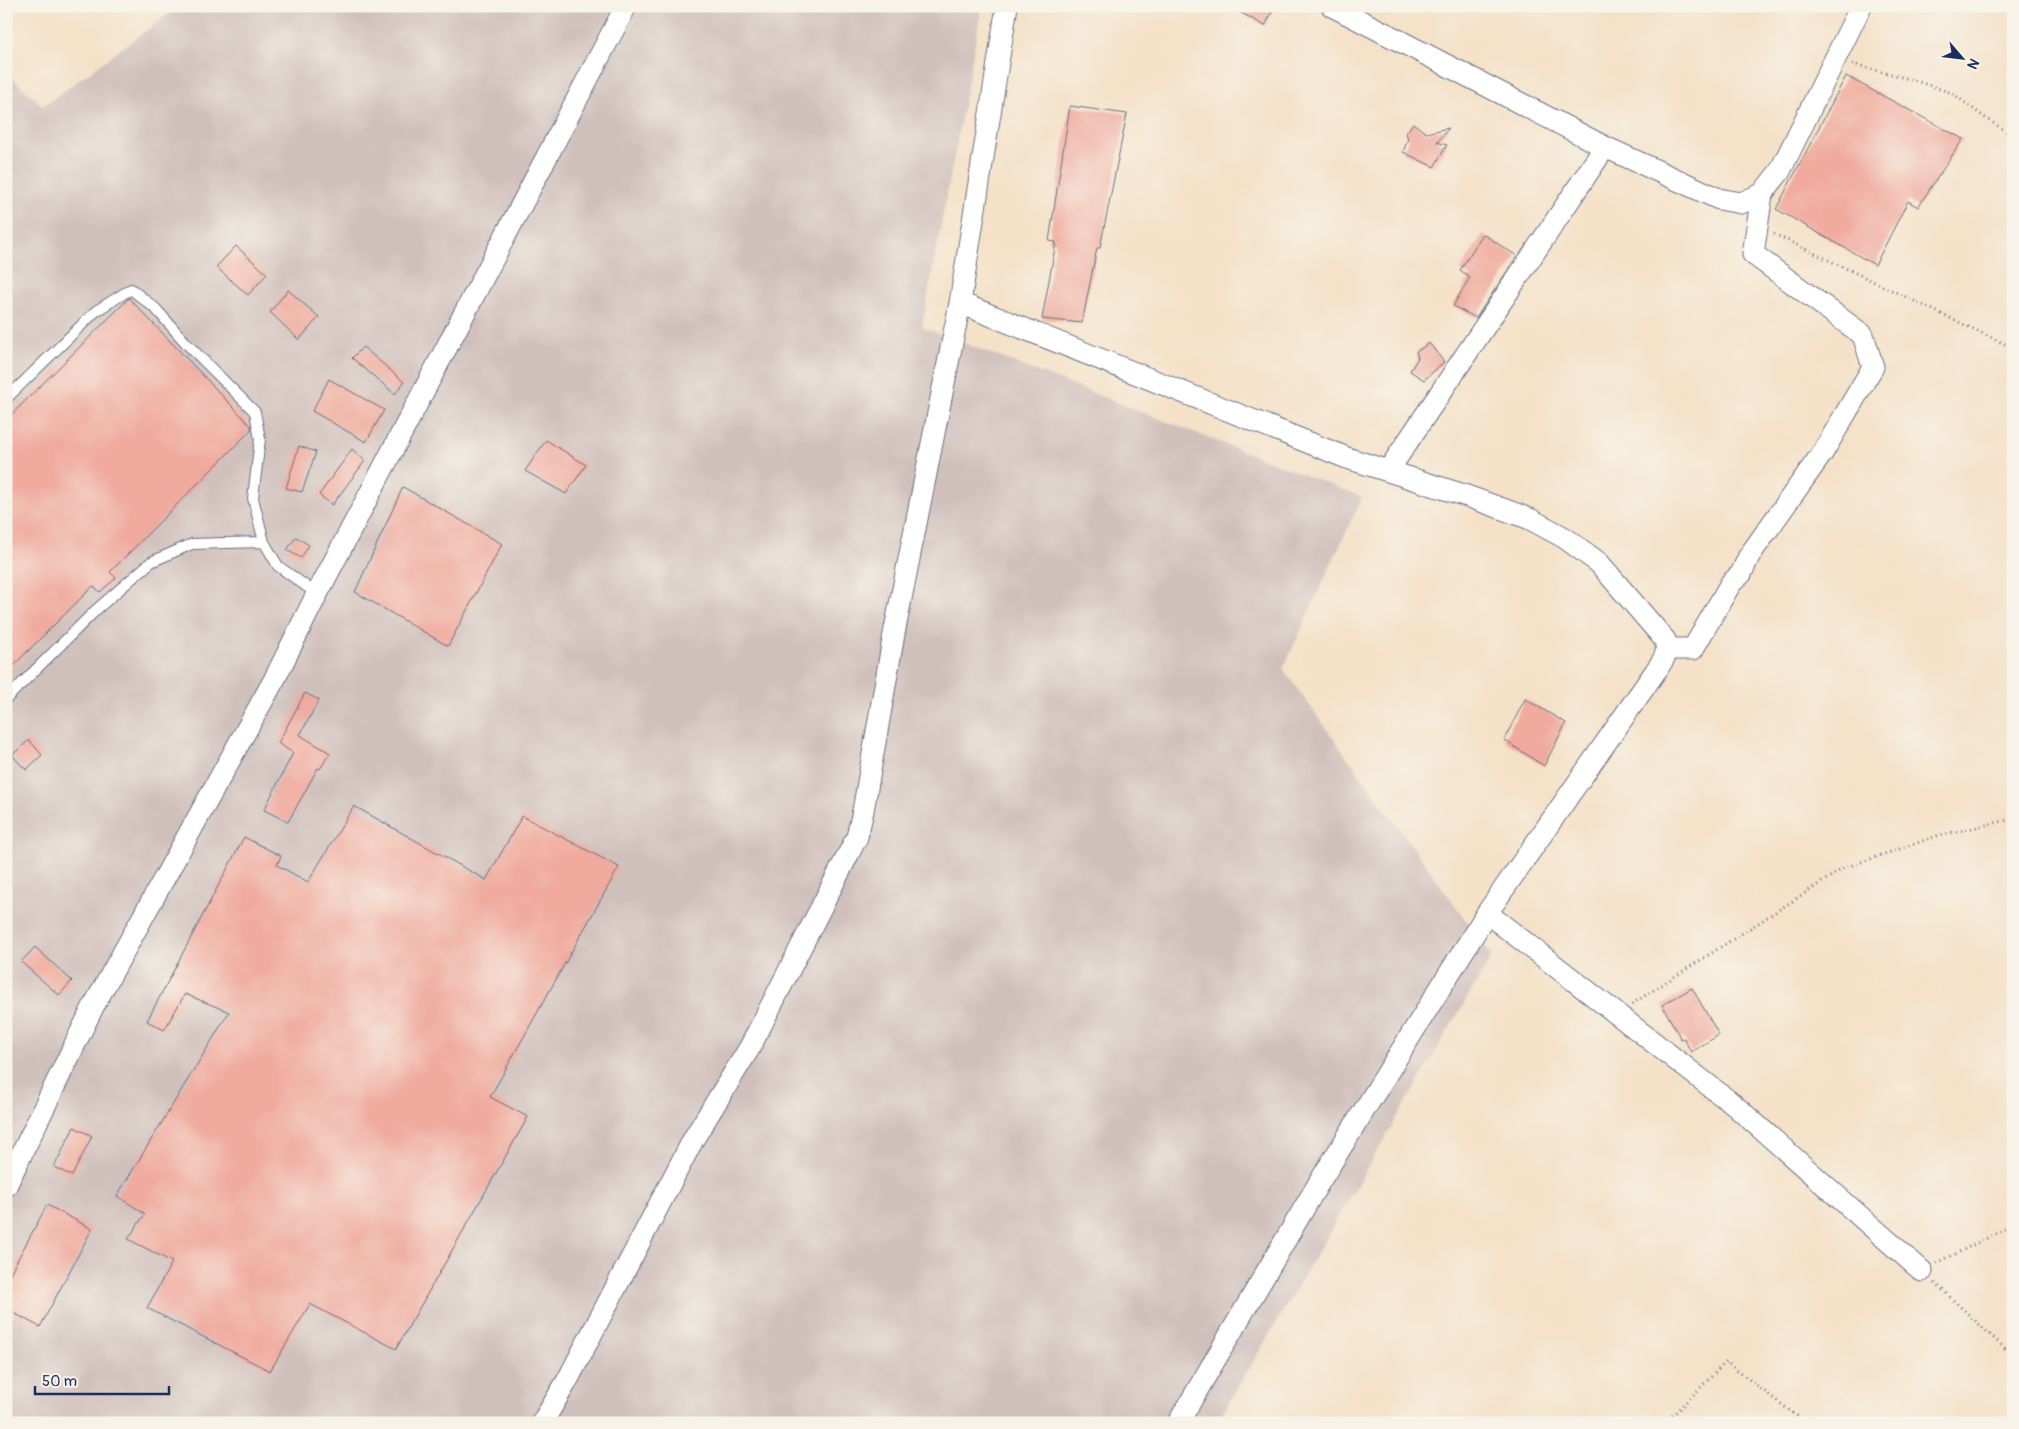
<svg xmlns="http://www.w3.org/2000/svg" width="2019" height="1429" font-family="Pangolin,sans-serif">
<rect width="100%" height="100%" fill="#f7f3e8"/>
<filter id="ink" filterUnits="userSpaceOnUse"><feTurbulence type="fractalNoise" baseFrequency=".02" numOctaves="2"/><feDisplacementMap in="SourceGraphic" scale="10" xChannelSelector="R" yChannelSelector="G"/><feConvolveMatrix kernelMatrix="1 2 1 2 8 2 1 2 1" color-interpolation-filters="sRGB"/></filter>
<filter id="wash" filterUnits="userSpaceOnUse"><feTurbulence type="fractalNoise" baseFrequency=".0096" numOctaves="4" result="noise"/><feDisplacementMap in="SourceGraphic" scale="20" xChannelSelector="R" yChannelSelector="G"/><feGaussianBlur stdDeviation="1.12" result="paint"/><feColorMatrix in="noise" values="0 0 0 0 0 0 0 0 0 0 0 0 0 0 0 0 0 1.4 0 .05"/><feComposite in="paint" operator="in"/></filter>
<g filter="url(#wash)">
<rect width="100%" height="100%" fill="#f4e1c7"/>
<!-- industrial -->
<path fill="#d0c0bc" d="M180 6H982L922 327 1362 497 1283 669 1492 956 1217 1423H6V72L43 106Z"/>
<g id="blocks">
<!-- building -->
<path fill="#f0aa9e" d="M1229 6H1275L1265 26Z
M1846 76 1963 139 1918 207 1908 201 1875 265 1776 209Z
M1070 106 1127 114 1100 248H1097L1082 323 1042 319 1056 242 1049 241Z
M1413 123 1426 133 1449 128 1437 142 1447 145 1434 167 1403 152 1408 139 1406 133Z
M1483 234 1517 256 1476 318 1453 306 1470 277 1460 270Z
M236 246 267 274 248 295 216 267Z
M288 290 319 317 299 340 270 312Z
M129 298 251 426V430L110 572 116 578 100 592 93 586 6 673V420Z
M1429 343 1444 362 1424 380 1410 371 1418 358 1416 352Z
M363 347 404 382 395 394 352 358Z
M329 379 384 410 366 442 312 411Z
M546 440 586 465 566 494 525 471Z
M299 446 316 452 302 492 286 488Z
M352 449 365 461 332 505 319 495Z
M403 487 502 544 448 646 355 592Z
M296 537 309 545 301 558 287 550Z
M305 693 319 700 300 735 330 753 320 769 318 768 288 822 264 810 293 753 278 743Z
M1525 699 1566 723 1544 766 1504 740Z
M29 740 42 755 26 770 12 755Z
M354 806 486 880 522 816 619 867 490 1097 528 1117 396 1349 310 1304 270 1371 147 1308 172 1262 128 1239 145 1214 117 1196 229 1012 185 994 164 1030 147 1021 244 837 281 856 277 865 308 882Z
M35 947 72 981 59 995 21 962Z
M1692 988 1719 1035 1691 1052 1684 1038 1681 1039 1662 1005Z
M74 1127 92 1136 72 1176 54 1167Z
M47 1205 92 1229 40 1327 6 1309V1281Z"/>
</g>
</g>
<g filter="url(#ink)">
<use href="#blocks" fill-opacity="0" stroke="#676d83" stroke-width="1"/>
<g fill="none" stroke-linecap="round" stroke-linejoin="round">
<!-- lane casing -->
<g stroke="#676d83" stroke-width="12">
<path id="lane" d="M6 399 96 311 131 289 156 309 186 343 255 412 260 439 253 498 264 542 278 566 317 594
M6 699 97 609 151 562 192 544 264 542"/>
</g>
<!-- street casing -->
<g stroke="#676d83" stroke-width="23">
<path id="street" d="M1332 6 1605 147 1719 199 1741 203 1762 194 1780 171 1861 6
M960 303 1347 458 1467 496 1530 519 1565 538 1599 563 1665 640C1669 655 1663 660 1655 672L1487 913 1320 1181 1178 1423
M1388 471 1605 147
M1667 649H1693L1731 583 1741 574 1749 556 1823 452 1873 367 1863 335 1753 254 1762 194
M1487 913 1734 1105 1922 1271
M6 1186 93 1007 274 680 317 594 626 6
M542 1423 567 1381 694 1138 750 1047 857 837 863 811 894 634 960 303 1007 6"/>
</g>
<!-- path -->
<path stroke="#676d83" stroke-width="3" stroke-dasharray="1 4" stroke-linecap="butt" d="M1852 64 1913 80 1952 93 1987 119 2006 131H2013
M1774 234 2013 348
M1632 1004 1844 868 1937 836 2013 819
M1937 1263 2013 1225
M1935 1283 2013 1356
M1665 1423 1726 1362 1806 1423"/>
<!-- lane -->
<use href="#lane" stroke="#fff" stroke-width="10"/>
<!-- street -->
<use href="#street" stroke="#fff" stroke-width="21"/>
</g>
</g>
<!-- margin -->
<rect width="2019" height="1429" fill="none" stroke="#f7f3e8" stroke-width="25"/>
<!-- north arrow -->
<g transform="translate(1962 58) rotate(118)" stroke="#f7f3e8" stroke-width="4" paint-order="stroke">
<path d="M0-4L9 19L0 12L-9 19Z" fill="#1b2f5e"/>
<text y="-8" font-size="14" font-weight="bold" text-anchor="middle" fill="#1b2f5e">N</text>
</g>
<!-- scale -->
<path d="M35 1386v8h134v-8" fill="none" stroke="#1b2f5e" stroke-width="2.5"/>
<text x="42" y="1386" font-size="15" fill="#1b2f5e" stroke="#f7f3e8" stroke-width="4" paint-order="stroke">50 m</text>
</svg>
